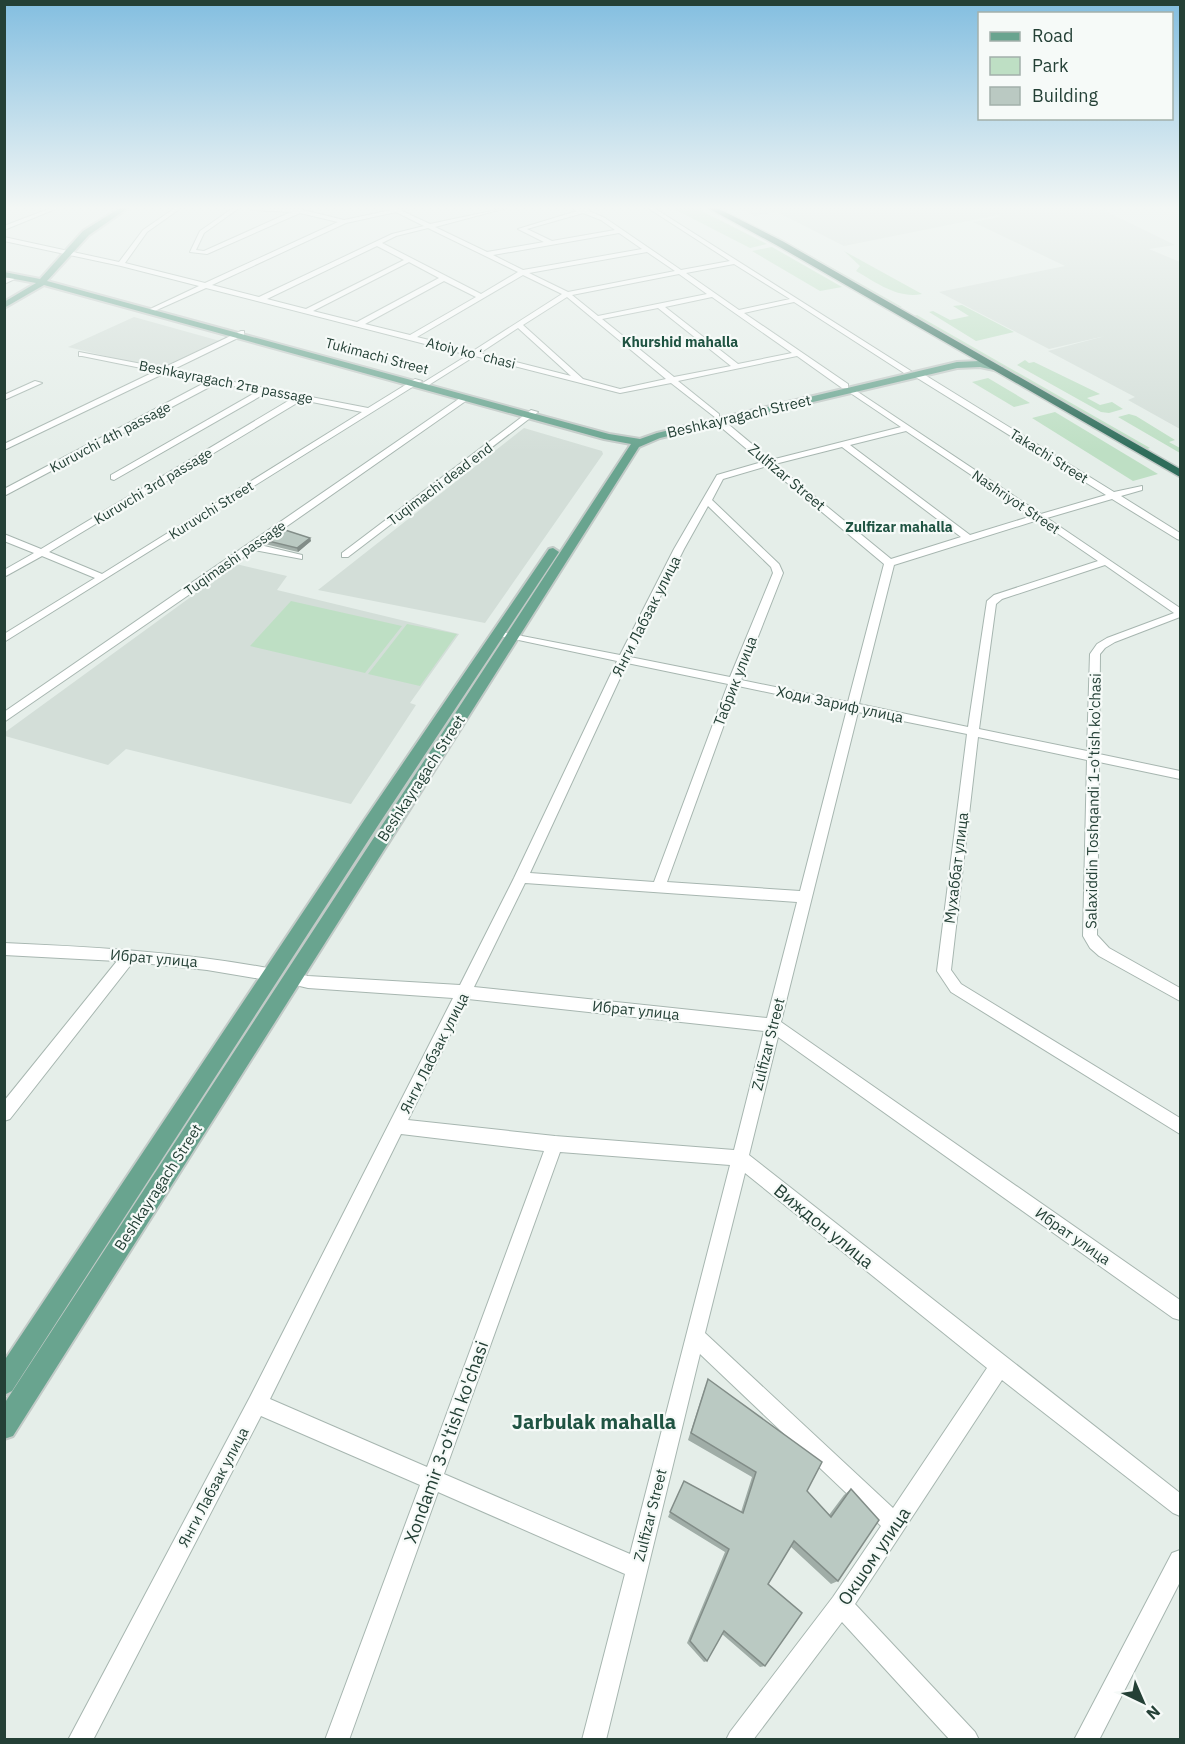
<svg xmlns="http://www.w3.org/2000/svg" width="1185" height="1744" font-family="'IBM Plex Sans',sans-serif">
<rect width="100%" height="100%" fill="#e5eee9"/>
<!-- built -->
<path fill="#d3ded8" d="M738 208H1099L1175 245 1149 249 1180 262V429L1128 400 1135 397 1048 351 1105 336 1049 349 939 292 1065 266 973 222 1000 217 998 215 844 246 777 212 755 216Z
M134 317 220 341 159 369 68 347Z
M524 428 602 451 603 454 485 623 318 590Z
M236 564 287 576 277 590 459 634 410 703 416 705 351 804 126 749 108 765 5 736 4 733Z"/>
<!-- green -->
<path fill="#bedfc4" d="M672 208H696L767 244 750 248Z
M716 208 778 237 902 307H900Z
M772 247 842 287 820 291 752 251Z
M844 251 922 294C898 299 877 283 856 271L860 266Z
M962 305 1014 332 976 341 929 312 933 311 950 320 969 316 953 306Z
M917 315 1150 448 1147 449 914 316Z
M1025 360 1029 363 1034 362 1100 394 1087 398 1100 405 1112 402 1123 409 1109 413 1101 412 1017 365Z
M988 378 1030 403 1014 407 972 382Z
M1055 412 1158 474 1133 481 1032 418Z
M1129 414 1136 416 1175 440 1169 442 1180 448V453L1118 417Z
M291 601 402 626 365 673 250 646Z
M407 624 457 634 420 686 368 674Z"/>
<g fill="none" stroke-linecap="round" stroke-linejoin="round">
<!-- minor casing -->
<g stroke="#a7b6b0" stroke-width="2">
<path id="minor" d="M4 208H8L4 210Z
M51 208H58L4 230V226Z
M175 208H181L147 232 125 263 205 283 338 222 300 213 207 254 190 252 200 231 233 208H239L204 233 196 250 204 251 291 212 253 210 250 208 299 209 344 220 391 210 389 208 404 209 402 211 430 224 506 208 435 227 487 252 544 242 518 229 577 211 572 208 589 209V211L605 218 681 270 730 261 648 208H654L911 371 904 373 794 302 744 313 848 384V388H842L797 356 678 381 719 414V418H716L671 383 620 393 475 356 424 388H421V384L468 355 206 288 150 313 148 310 199 286 121 266 4 241V237L119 262 143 230ZM396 212 424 226 392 234 259 297 212 285 346 223ZM583 213 601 220 615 230 552 241 527 229ZM428 228 518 272 481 294 382 243 396 236ZM619 233 642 249 523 270 493 255ZM377 246 404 260 306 309 267 299ZM647 252 675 271 568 292 529 273ZM409 262 439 278 357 322 313 311ZM734 264 790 299 739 310 686 273ZM679 274 707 294 598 316 572 295ZM523 275 562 294 473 351 417 337ZM444 281 476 297 410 335 365 324ZM567 297 666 379 620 389 583 379 523 325ZM712 297 792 353 738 364 665 307ZM658 308 731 366 674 377 602 319ZM518 328 571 376 480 353Z
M16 275 21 276 4 284V279Z
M241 331H244V335L172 370 368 408 415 379 422 381 4 642V634L95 578 42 556 4 577V570L34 553 4 541V534L41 549 293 398 266 393 114 480 111 479V475L258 391 217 383 4 496V489L208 381 165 373 4 450V444L156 371 82 356H79V352L163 368ZM302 400 362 412 102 574 49 552Z
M914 372H920L1114 492 1142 486V490L1121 496 1180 533V540L1177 539 1112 499 1047 518 1180 608V617L1115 642 1105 648 1100 654 1099 754 1180 771V779L1099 762 1097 935 1109 948 1180 988V1001L1099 956 1090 948 1083 936 1087 760 978 737 951 970 961 984 1180 1118V1134L951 992 937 971 967 734 858 712 781 1022 1180 1300V1320L1173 1318 778 1037 749 1155 1180 1493V1516L1173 1513 1002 1380 855 1604 975 1732 979 1740H950L842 1622 753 1740H726L730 1732 833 1597 881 1526 700 1354 606 1740H582L625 1574 438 1492 349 1740H325L420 1485 261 1416 93 1740H68L250 1397 453 998 308 988 287 983 285 979 287 975 292 973 308 976 460 985 514 878 617 661 500 636 496 635V631L620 655 674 549 717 475 762 462 716 423V419H722L771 460 901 427 849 392V388H852L1041 514 1106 495 914 376ZM906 431 1032 516 970 535 850 445ZM842 447 961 537 891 559 775 464ZM767 466 884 564 848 702 741 680 783 573 779 564 712 500 723 479ZM708 506 771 567 773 573 730 677 630 657 684 549ZM1038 520 1098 561 994 595 987 601 968 727 859 704 894 565ZM1105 565 1174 613 1107 638 1097 644 1090 654 1087 751 979 729 996 604 1002 599ZM627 663 728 684 654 882 530 873ZM738 686 847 709 800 891 667 882ZM525 883 797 902 767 1018 474 987ZM468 999 764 1031 734 1150 555 1136 408 1120ZM401 1134 544 1151 427 1467 270 1399ZM560 1152 730 1165 630 1554 444 1474ZM745 1173 987 1368 893 1508 705 1333Z
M35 381 42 383 4 400V395Z
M463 396 470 398 260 545 302 555V559L254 550 4 722V712Z
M531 410 538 412 348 557H342V553Z
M4 943C95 947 184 952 273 969L278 971 280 975 278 979 273 981 207 970 133 962 10 1119 4 1121V1101L117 961 4 955Z
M1180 1550V1582L1099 1740H1074L1172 1553Z"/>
</g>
<!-- major casing -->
<g stroke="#c2cac7" stroke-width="4">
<path id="major" d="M120 208H128L89 235 47 281 609 434 640 439 657 433 957 362 980 361 1004 368 999 371 980 367 957 368 660 438 639 447 13 1436 4 1439V1404L631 444 604 439 44 285 4 308V302L36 283 4 277V272L40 279 83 231Z
M553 548 559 552 377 827 12 1391 4 1395V1361L365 819 549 549Z"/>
</g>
<!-- highway casing -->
<g stroke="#c2cac7" stroke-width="3">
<path id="highway" d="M708 208H717L784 242 1180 469V477L778 246Z"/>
</g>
<!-- minor -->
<use href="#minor" fill="#fff" fill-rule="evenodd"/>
<!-- major -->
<use href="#major" fill="#69a48f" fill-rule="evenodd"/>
<!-- highway -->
<use href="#highway" fill="#2f6d5b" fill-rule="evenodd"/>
</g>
<!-- wall -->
<path fill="#a0ada7" d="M310 538 311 541 298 552 265 544 264 540Z
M705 1387 807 1491 829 1515 844 1495 851 1489 838 1581 831 1584 790 1546 768 1584 765 1666 760 1667 722 1634 707 1661 704 1662 687 1643 725 1552 668 1517 684 1481 741 1512 752 1477 688 1440Z"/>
<!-- shaded-wall -->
<path fill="#828d88" d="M310 538 311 541 298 552 297 548Z"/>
<!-- building -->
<path fill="#bac9c2" stroke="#828d88" stroke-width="1.5" d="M282 529 310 538 297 548 264 540Z
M708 1379 822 1462 807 1491 831 1517 851 1489 879 1520 838 1581 794 1541 768 1584 802 1613 765 1666 724 1631 707 1661 690 1641 729 1549 670 1512 684 1481 743 1513 756 1472 691 1433Z"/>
<!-- sky -->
<linearGradient id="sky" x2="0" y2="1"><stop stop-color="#83bee0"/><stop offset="0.46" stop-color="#f3f7f5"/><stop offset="1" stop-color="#f3f7f5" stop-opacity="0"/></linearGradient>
<rect width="1185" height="452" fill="url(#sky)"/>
<g text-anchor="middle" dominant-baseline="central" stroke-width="4.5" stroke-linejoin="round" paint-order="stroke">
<!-- far-neighbourhood labels -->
<g font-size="14" font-weight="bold" fill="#1f5342" stroke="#f6faf8">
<text x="680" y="342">Khurshid mahalla</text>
<text x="899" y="527">Zulfizar mahalla</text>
</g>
<!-- far-street labels -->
<g font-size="14" fill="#244036" stroke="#f6faf8">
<text transform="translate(471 353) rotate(14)">Atoiy koʻchasi</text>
<text transform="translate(377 356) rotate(15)">Tukimachi Street</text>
<text transform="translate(226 382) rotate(11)">Beshkayragach 2тв passage</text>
<text transform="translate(110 437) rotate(-28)">Kuruvchi 4th passage</text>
<text transform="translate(1049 456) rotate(32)">Takachi Street</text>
<text transform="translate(440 484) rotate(-37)">Tuqimachi dead end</text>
<text transform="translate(153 486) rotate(-31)">Kuruvchi 3rd passage</text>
<text transform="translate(1016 502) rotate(34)">Nashriyot Street</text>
<text transform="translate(211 510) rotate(-32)">Kuruvchi Street</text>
<text transform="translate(235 558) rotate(-35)">Tuqimashi passage</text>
</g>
<!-- street labels -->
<g font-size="15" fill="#244036" stroke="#f6faf8">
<text transform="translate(739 416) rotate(-13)">Beshkayragach Street</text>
<text transform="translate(787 477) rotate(40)">Zulfizar Street</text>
<text transform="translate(646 616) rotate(-63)">Янги Лабзак улица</text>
<text transform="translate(735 681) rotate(-69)">Табрик улица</text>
<text transform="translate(840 704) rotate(12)">Ходи Зариф улица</text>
<text transform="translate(421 778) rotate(-57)">Beshkayragach Street</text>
<text transform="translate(1093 801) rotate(-89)">Salaxiddin Toshqandi 1-o'tish ko'chasi</text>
<text transform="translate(956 868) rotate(-83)">Мухаббат улица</text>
<text transform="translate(154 958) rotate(5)">Ибрат улица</text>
<text transform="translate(636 1010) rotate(6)">Ибрат улица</text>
<text transform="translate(768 1044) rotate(-76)">Zulfizar Street</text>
<text transform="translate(434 1053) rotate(-63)">Янги Лабзак улица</text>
<text transform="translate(158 1187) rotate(-57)">Beshkayragach Street</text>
<text transform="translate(1073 1236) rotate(35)">Ибрат улица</text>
<text transform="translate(213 1487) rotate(-62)">Янги Лабзак улица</text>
<text transform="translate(650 1515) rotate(-76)">Zulfizar Street</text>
</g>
<!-- near-street labels -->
<g font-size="18" fill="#244036" stroke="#f6faf8">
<text transform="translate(824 1226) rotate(39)">Виждон улица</text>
<text transform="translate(446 1442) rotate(-70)">Xondamir 3-o'tish ko'chasi</text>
<text transform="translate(874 1556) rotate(-56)">Окшом улица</text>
</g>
<!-- near-neighbourhood labels -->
<g font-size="20" font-weight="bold" fill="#1f5342" stroke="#f6faf8">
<text x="594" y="1421">Jarbulak mahalla</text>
</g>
</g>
<!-- border -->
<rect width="1185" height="1744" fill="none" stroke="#244036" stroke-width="12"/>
<!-- legend -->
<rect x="978" y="12" width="195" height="108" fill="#f6faf8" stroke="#a2b0aa" stroke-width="1.5"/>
<rect x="990" y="32" width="30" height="9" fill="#69a48f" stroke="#a2b0aa" stroke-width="1.5"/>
<text x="1032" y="42" font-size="18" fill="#244036">Road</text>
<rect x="990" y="57" width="30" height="18" fill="#bedfc4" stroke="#a2b0aa" stroke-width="1.5"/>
<text x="1032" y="72" font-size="18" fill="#244036">Park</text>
<rect x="990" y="87" width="30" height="18" fill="#bac9c2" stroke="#a2b0aa" stroke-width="1.5"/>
<text x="1032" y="102" font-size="18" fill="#244036">Building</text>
<!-- north arrow -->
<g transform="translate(1143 1702) rotate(136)" stroke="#f6faf8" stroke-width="4.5" paint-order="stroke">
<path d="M0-4.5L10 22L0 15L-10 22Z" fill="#244036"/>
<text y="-9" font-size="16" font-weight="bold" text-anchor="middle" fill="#244036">N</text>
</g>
</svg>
